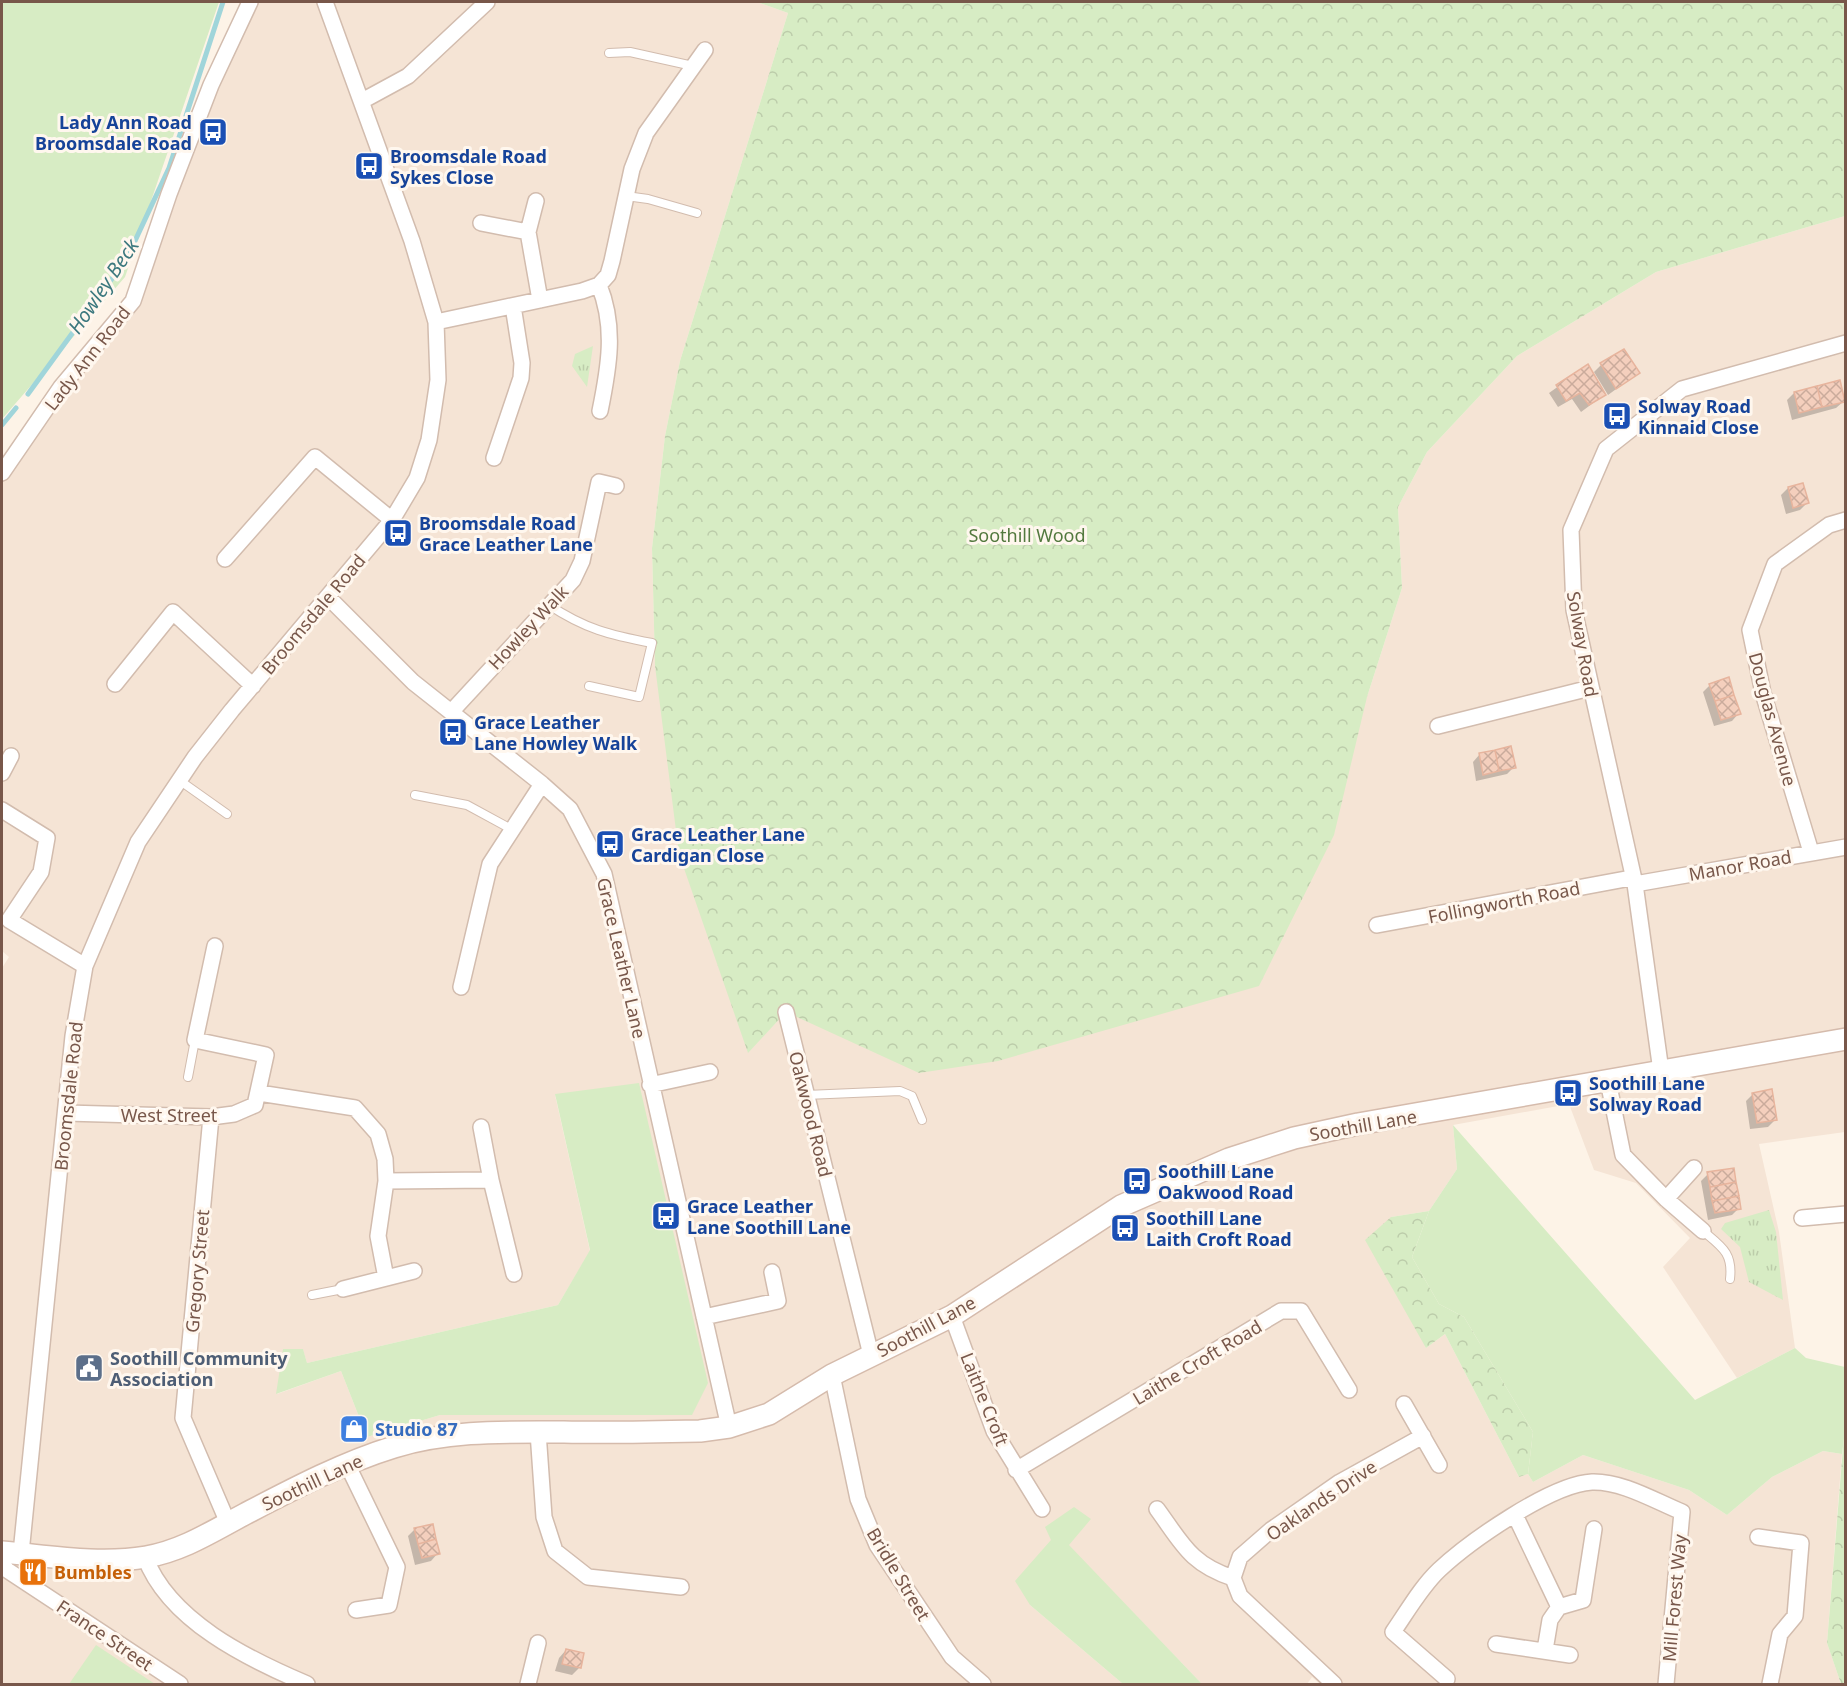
<svg xmlns="http://www.w3.org/2000/svg" width="1847" height="1686" font-family="'Noto Sans',sans-serif">
<defs>
<pattern id="forest-crowns" width="20" height="18" patternUnits="userSpaceOnUse" patternTransform="scale(1.5)"><rect width="20" height="18" fill="#d7ecc4"/><path d="M2 6a3 3 0 1 1 6 0M12 15a3 3 0 1 1 6 0" fill="none" stroke="#bcccaa"/></pattern>
<pattern id="park-tufts" width="24" height="20" patternUnits="userSpaceOnUse" patternTransform="scale(1.5)"><rect width="24" height="20" fill="#d7ecc4"/><path d="M3 7l-1-3M5 7V3M7 7l1-3M15 17l-1-3M17 17v-4M19 17l1-3" fill="none" stroke="#bcccaa"/></pattern>
<pattern id="building-cross-hatch" width="8" height="8" patternUnits="userSpaceOnUse" patternTransform="scale(1.5)"><rect width="8" height="8" fill="#f4cfbd"/><path d="M0 0l8 8M0 8l8-8" fill="none" stroke="#caab9c"/></pattern>
</defs>
<rect width="100%" height="100%" fill="#fdf3e7"/>
<!-- residential -->
<path fill="#f5e4d5" fill-rule="evenodd" d="M248 2H757L788 13 680 361 665 436 652 548 655 666 748 1052 786 1012 1367 697 1402 588 1398 507 1427 452 1517 356 1656 272 1845 216V1132L1759 1144 1779 1232 1795 1348 1737 1378 1663 1267 1690 1238 1636 1183 1594 1170 1569 1104 1453 1125 1457 1169 1429 1211 1391 1217 1426 1348 1445 1334 1519 1477 1528 1474 1533 1482 1583 1455 1689 1490 1727 1515 1772 1477 1823 1451 1842 1454 1827 1643 1841 1684H1320L1312 1677 1307 1684H1202L1068 1545 1052 1540 1030 1605 1123 1684H2V968L9 957 2 951V473L121 321ZM555 1095 692 1415H440L367 1437 341 1371 277 1394 303 1350 307 1363 558 1305 590 1251Z"/>
<!-- green -->
<path fill="#d7ecc4" d="M2 2H219L125 277 2 419Z
M639 1083 708 1383 692 1415H440L367 1437 341 1371 276 1394 283 1349H303L307 1363 558 1305 590 1250 555 1094Z
M1453 1125 1695 1400 1795 1348 1806 1358 1845 1367 1846 1423 1842 1454 1823 1451 1772 1477 1727 1515 1689 1490 1583 1455 1533 1482 1528 1474 1533 1432 1464 1317 1439 1304 1412 1257 1429 1211 1457 1169Z
M1074 1507 1091 1519 1069 1545 1202 1684H1123L1030 1605 1015 1581 1051 1540 1045 1527Z
M96 1645 155 1684H69Z"/>
<!-- forest -->
<path fill="url(#forest-crowns)" d="M757 2H1845V216L1656 272 1517 356 1427 452 1398 507 1402 588 1367 697 1334 835 1259 986 998 1061 919 1073 786 1012 748 1053 679 854 655 666 652 548 665 436 680 361 788 13Z
M1429 1211 1412 1257 1439 1304 1464 1317 1533 1432 1528 1474 1519 1477 1445 1334 1426 1348 1365 1240 1391 1217Z
M1845 1423 1846 1684H1841L1827 1643Z"/>
<!-- park -->
<path fill="url(#park-tufts)" d="M593 346 587 387 572 366 575 354Z
M1769 1210 1776 1232 1783 1300 1749 1282 1740 1247 1721 1229 1725 1223Z"/>
<!-- shadow -->
<path fill="#0003" d="M1601 365 1638 373 1608 395 1594 372Z
M1587 366 1604 395 1581 412 1572 399 1558 407 1549 393Z
M1794 393 1844 401 1836 408 1792 420 1787 400Z
M1788 488 1807 503 1800 510 1786 514 1781 495Z
M1710 685 1739 713 1732 721 1714 726 1703 692Z
M1480 754 1514 767 1507 774 1476 781 1473 762Z
M1753 1094 1776 1119 1768 1127 1750 1129 1746 1101Z
M1708 1174 1739 1208 1732 1215 1708 1220 1701 1181Z
M415 1529 438 1553 431 1561 415 1565 408 1536Z
M566 1650 579 1668 572 1675 555 1671 559 1658Z"/>
<g fill="none" stroke-linecap="round" stroke-linejoin="round">
<!-- stream -->
<path stroke="#a0d5da" stroke-width="5" d="M28 394 127 258 169 168 223 2
M2 425 16 408"/>
</g>
<!-- building -->
<path fill="url(#building-cross-hatch)" stroke="#e7b49d" stroke-width="1.5" d="M1624 349 1640 373 1616 389 1600 363Z
M1588 364 1606 395 1589 405 1580 393 1566 401 1556 385Z
M1840 380 1845 402 1822 407 1817 386Z
M1817 386 1822 407 1799 413 1794 392Z
M1803 483 1809 503 1793 508 1788 487Z
M1729 677 1734 695 1715 701 1709 684Z
M1734 695 1741 714 1721 720 1715 701Z
M1511 746 1516 768 1499 771 1495 750Z
M1495 750 1499 771 1483 775 1479 753Z
M1772 1089 1777 1120 1757 1123 1752 1093Z
M1734 1168 1736 1182 1710 1187 1707 1172Z
M1736 1182 1739 1196 1712 1201 1710 1187Z
M1739 1196 1741 1209 1715 1213 1712 1201Z
M433 1524 436 1539 418 1544 414 1528Z
M436 1539 440 1554 422 1558 418 1544Z
M566 1649 584 1653 581 1668 562 1664Z"/>
<g fill="none" stroke-linecap="round" stroke-linejoin="round">
<!-- lane casing -->
<g stroke="#d2bcae" stroke-width="10">
<path id="lane" d="M609 53 630 52 693 66
M626 196 648 199 697 213
M549 605C585 629 610 635 652 643L639 697 589 686
M179 780 227 814
M415 795 467 805 513 830
M188 1077 195 1040
M806 1095 900 1091 912 1096 922 1120
M1703 1231C1722 1247 1733 1253 1730 1279
M312 1295 343 1289"/>
</g>
<!-- street casing -->
<g stroke="#d2bcae" stroke-width="18">
<path id="street" d="M362 101 408 76 487 2
M481 223 528 232 540 300
M528 232 536 201
M436 322 582 291 599 285
M600 411C609 367 616 327 599 285L608 275 612 261 632 169 646 133 705 50
M494 458 521 378 522 363 513 306
M2 473 61 387 133 301 169 194 211 85 250 2
M225 559 315 457 392 520
M328 597 413 682 542 784 570 809 604 874 729 1427
M115 684 173 612 253 686
M452 711 573 580 582 561 599 482 616 486
M1438 726 1590 688
M2 773 11 756
M2 810 47 838 41 872 9 920 85 966
M1811 852 1763 693 1750 630 1775 564 1829 525 1846 520
M1635 884 1846 847
M1377 925 1631 878
M461 987 490 864 542 784
M786 1012 871 1355
M1661 1071 1635 884 1574 610 1571 530 1606 449 1682 389 1846 343
M1608 1081 1623 1155 1666 1199 1703 1231
M650 1085 710 1072
M259 1093 355 1108 378 1134 385 1159 386 1181 378 1236 386 1278
M66 1113 211 1117 234 1114 255 1105 266 1055 195 1040 215 946
M211 1117 183 1418 228 1523
M481 1127 491 1180
M386 1181 491 1180 514 1274
M1666 1199 1694 1168
M1802 1218 1846 1214
M343 1289 414 1271
M952 1316 994 1431 1042 1509
M704 1317 778 1301 772 1272
M832 1375 858 1499 877 1545 952 1657 983 1684
M1404 1404 1439 1465
M538 1432 544 1517 555 1551 588 1577 681 1587
M347 1464 397 1567 389 1605 356 1610
M1016 1470 1281 1311H1301L1349 1390
M1157 1509C1182 1543 1190 1564 1233 1578
M1515 1515 1559 1607
M1758 1537 1801 1543 1795 1616 1780 1634 1770 1684
M21 1553 73 1036 85 966 138 842 195 757 232 710 392 520 417 478 429 440 438 380 436 322 412 241 325 2
M145 1557C169 1621 248 1659 307 1684
M2 1563 7 1570 180 1684
M1496 1644 1570 1655
M1545 1650 1550 1620 1559 1607 1583 1600 1594 1529
M1447 1679 1393 1632C1407 1612 1421 1587 1439 1570 1469 1542 1551 1484 1592 1482 1622 1481 1655 1501 1682 1512L1666 1684
M528 1684 538 1643
M1334 1684 1240 1596 1233 1578 1240 1557 1271 1530 1340 1482 1423 1436"/>
</g>
<!-- secondary casing -->
<g stroke="#d5bbac" stroke-width="24">
<path id="secondary" d="M2 1552C49 1556 99 1565 146 1557 182 1551 213 1531 245 1514 293 1489 342 1463 394 1447 449 1430 507 1432 564 1432 610 1433 655 1432 700 1431L729 1427 769 1414 832 1375 952 1316 1121 1206 1229 1159 1294 1138 1358 1124 1846 1039"/>
</g>
<!-- lane -->
<use href="#lane" stroke="#fff" stroke-width="8"/>
<!-- street -->
<use href="#street" stroke="#fff" stroke-width="15"/>
<!-- secondary -->
<use href="#secondary" stroke="#fff" stroke-width="21"/>
</g>
<!-- icons -->
<defs>
<g id="bus-square" transform="scale(1.5)"><rect x="-9" y="-9" width="18" height="18" rx="4" fill="#1a4fb4" stroke="#fff7ee"/><path d="M-5-6H5V4H4V6H2V4H-2V6H-4V4H-5ZM-3.5-4V0h7V-4ZM-3.5 1.2v1.5H-2V1.2ZM2 1.2v1.5H3.5V1.2Z" fill="#fff"/></g>
<g id="civic-square" transform="scale(1.5)"><rect x="-9" y="-9" width="18" height="18" rx="4" fill="#5c6f8a" stroke="#fff7ee"/><path d="M-.6-6.5H3V-4.5H.6V-3L4-1V1h2V6H-6V1h2V-1L-.6-3ZM-1.2 2.5V6h2.4V2.5Z" fill="#fff"/></g>
<g id="shop-square" transform="scale(1.5)"><rect x="-9" y="-9" width="18" height="18" rx="4" fill="#3f7fe0" stroke="#fff7ee"/><path d="M-5-2.5h2.3a2.7 3.5 0 0 1 5.4 0H5L5.5 6h-11ZM-1.5-2.5h3a1.5 2.3 0 0 0-3 0Z" fill="#fff"/></g>
<g id="restaurant-square" transform="scale(1.5)"><rect x="-9" y="-9" width="18" height="18" rx="4" fill="#e8710a" stroke="#fff7ee"/><path d="M-5-6h1v4h1v-4h1v4h1v-4h1v5L-1.5 .5V6h-2V.5L-5-1ZM5-6V6H3V1.5H1.5Q1.5-4 5-6Z" fill="#fff"/></g>
</defs>
<g fill-rule="evenodd">
<use href="#bus-square" x="213" y="132"/>
<use href="#bus-square" x="369" y="166"/>
<use href="#bus-square" x="1617" y="416"/>
<use href="#bus-square" x="398" y="533"/>
<use href="#bus-square" x="453" y="732"/>
<use href="#bus-square" x="610" y="844"/>
<use href="#bus-square" x="1568" y="1093"/>
<use href="#bus-square" x="1137" y="1181"/>
<use href="#bus-square" x="666" y="1216"/>
<use href="#bus-square" x="1125" y="1228"/>
<use href="#civic-square" x="89" y="1368"/>
<use href="#shop-square" x="354" y="1429"/>
<use href="#restaurant-square" x="33" y="1572"/>
</g>
<g text-anchor="middle" dominant-baseline="central" stroke-width="6" stroke-linejoin="round" paint-order="stroke">
<!-- transit labels -->
<g font-size="18" font-weight="bold" fill="#164399" stroke="#fff7ee" text-anchor="start">
<text x="192" y="122" text-anchor="end">Lady Ann Road<tspan x="192" dy="21">Broomsdale Road</tspan></text>
<text x="390" y="156">Broomsdale Road<tspan x="390" dy="21">Sykes Close</tspan></text>
<text x="1638" y="406">Solway Road<tspan x="1638" dy="21">Kinnaid Close</tspan></text>
<text x="419" y="523">Broomsdale Road<tspan x="419" dy="21">Grace Leather Lane</tspan></text>
<text x="474" y="722">Grace Leather<tspan x="474" dy="21">Lane Howley Walk</tspan></text>
<text x="631" y="834">Grace Leather Lane<tspan x="631" dy="21">Cardigan Close</tspan></text>
<text x="1589" y="1083">Soothill Lane<tspan x="1589" dy="21">Solway Road</tspan></text>
<text x="1158" y="1171">Soothill Lane<tspan x="1158" dy="21">Oakwood Road</tspan></text>
<text x="687" y="1206">Grace Leather<tspan x="687" dy="21">Lane Soothill Lane</tspan></text>
<text x="1146" y="1218">Soothill Lane<tspan x="1146" dy="21">Laith Croft Road</tspan></text>
</g>
<!-- street labels -->
<g font-size="18" fill="#78574a" stroke="#fff7ee">
<text transform="translate(87 358) rotate(-52)">Lady Ann Road</text>
<text transform="translate(313 614) rotate(-50)">Broomsdale Road</text>
<text transform="translate(528 627) rotate(-47)">Howley Walk</text>
<text transform="translate(1583 644) rotate(80)">Solway Road</text>
<text transform="translate(1773 719) rotate(75)">Douglas Avenue</text>
<text transform="translate(1740 865) rotate(-10)">Manor Road</text>
<text transform="translate(1504 902) rotate(-11)">Follingworth Road</text>
<text transform="translate(622 958) rotate(77)">Grace Leather Lane</text>
<text transform="translate(68 1096) rotate(-84)">Broomsdale Road</text>
<text transform="translate(811 1114) rotate(76)">Oakwood Road</text>
<text x="169" y="1115">West Street</text>
<text transform="translate(1363 1125) rotate(-10)">Soothill Lane</text>
<text transform="translate(197 1271) rotate(-85)">Gregory Street</text>
<text transform="translate(926 1326) rotate(-28)">Soothill Lane</text>
<text transform="translate(1197 1362) rotate(-31)">Laithe Croft Road</text>
<text transform="translate(985 1399) rotate(68)">Laithe Croft</text>
<text transform="translate(312 1482) rotate(-25)">Soothill Lane</text>
<text transform="translate(1321 1500) rotate(-34)">Oaklands Drive</text>
<text transform="translate(899 1574) rotate(59)">Bridle Street</text>
<text transform="translate(1674 1598) rotate(-85)">Mill Forest Way</text>
<text transform="translate(105 1635) rotate(34)">France Street</text>
</g>
<!-- park labels -->
<g font-size="18" fill="#53793e" stroke="#fff7ee">
<text x="1027" y="535">Soothill Wood</text>
</g>
<!-- service labels -->
<g font-size="18" font-weight="bold" fill="#4e5e75" stroke="#fff7ee" text-anchor="start">
<text x="110" y="1358">Soothill Community<tspan x="110" dy="21">Association</tspan></text>
</g>
<!-- shop labels -->
<g font-size="18" font-weight="bold" fill="#366cbe" stroke="#fff7ee" text-anchor="start">
<text x="375" y="1429">Studio 87</text>
</g>
<!-- food labels -->
<g font-size="18" font-weight="bold" fill="#c56008" stroke="#fff7ee" text-anchor="start">
<text x="54" y="1572">Bumbles</text>
</g>
<!-- water labels -->
<g font-size="20" font-style="italic" fill="#3c787e" stroke="#fff7ee">
<text transform="translate(103 286) rotate(-56)">Howley Beck</text>
</g>
</g>
<!-- border -->
<rect width="1847" height="1686" fill="none" stroke="#78574a" stroke-width="6"/>
</svg>
